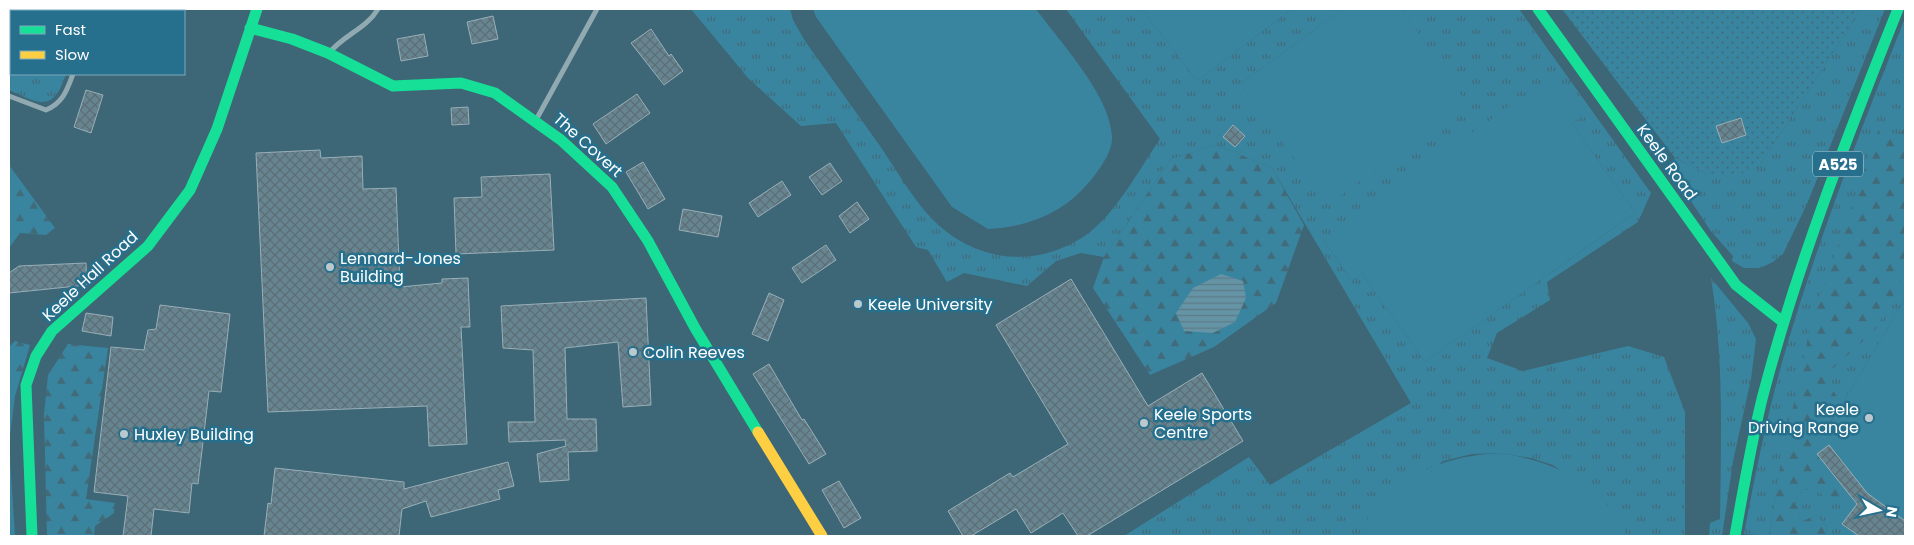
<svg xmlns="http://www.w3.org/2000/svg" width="1914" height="545" font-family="Poppins,sans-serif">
<defs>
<pattern id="grass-tufts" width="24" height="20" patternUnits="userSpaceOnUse" patternTransform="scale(1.25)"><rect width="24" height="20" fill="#3985a0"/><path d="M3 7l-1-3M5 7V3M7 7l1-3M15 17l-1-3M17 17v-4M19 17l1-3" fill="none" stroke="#426b7a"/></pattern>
<pattern id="forest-firs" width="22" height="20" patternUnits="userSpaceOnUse" patternTransform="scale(1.25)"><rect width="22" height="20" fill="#3985a0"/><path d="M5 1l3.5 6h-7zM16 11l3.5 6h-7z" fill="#426b7a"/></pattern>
<pattern id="park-dots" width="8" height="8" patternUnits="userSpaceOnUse" patternTransform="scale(1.25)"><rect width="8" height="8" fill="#3985a0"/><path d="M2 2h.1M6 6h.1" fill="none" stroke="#426b7a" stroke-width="1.8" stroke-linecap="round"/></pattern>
<pattern id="water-rules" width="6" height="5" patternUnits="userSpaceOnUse" patternTransform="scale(1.25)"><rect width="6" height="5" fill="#6494a5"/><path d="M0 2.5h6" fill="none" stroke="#5c7b86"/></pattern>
<pattern id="building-cross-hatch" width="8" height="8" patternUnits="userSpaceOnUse" patternTransform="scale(1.25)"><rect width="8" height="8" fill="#678590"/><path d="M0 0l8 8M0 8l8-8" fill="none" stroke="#5c6e75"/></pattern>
</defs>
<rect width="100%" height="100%" fill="#3d6676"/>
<!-- grass -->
<path fill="url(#grass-tufts)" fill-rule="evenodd" d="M9 9H90L89 11H11V74H66C53 113 40 104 9 90Z
M691 9H790L793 20 805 41C830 76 855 111 880 146 896 169 912 198 931 218 974 262 1035 270 1086 235 1116 214 1140 168 1160 139L1066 9H1142L1197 81 1292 9H1343L1240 84 1465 102 1402 9H1519L1651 193 1638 222 1547 282 1550 300 1497 333 1487 358 1523 371 1628 346 1664 357 1685 412V536H1627L1607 504 1553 465 1531 458 1500 453 1472 454 1443 461 1358 536H1124L1249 457 1270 485 1411 403 1272 168 1216 145 1171 159 1104 257 1081 253 1056 261 1027 286 964 273 947 282 928 250 916 247 836 123 801 126 748 78ZM1582 117 1572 124 1635 213 1425 362 1362 274 1352 281 1323 239Z
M1861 9H1885L1807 204 1783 254 1773 262 1760 268H1744L1732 261 1733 256 1710 230 1668 166 1675 158 1702 172 1758 168Z
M1905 18V299L1825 432 1817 454 1781 464 1769 536 1744 534C1756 470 1769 405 1788 342 1821 232 1863 124 1905 18Z
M1711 278 1748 323 1756 339 1751 379 1733 461 1722 536H1709L1710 523 1720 519C1721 438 1724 358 1711 278Z
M1804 489 1850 496 1857 504 1842 524 1859 536H1823L1828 529 1817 515 1800 523 1796 498Z"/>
<!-- forest -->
<path fill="url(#forest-firs)" d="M1879 128 1898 135 1905 128V272L1876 329 1829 372 1833 390 1842 405 1825 432 1850 496 1844 502 1830 504 1820 492 1804 489 1796 498 1800 522 1817 515 1828 529 1823 536H1769L1781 463 1812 319Z
M1216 145 1272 168 1304 225 1276 303 1214 347 1150 375 1093 288 1104 257 1171 159Z
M9 165 55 228 46 235 20 233 9 248Z
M15 341 30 345 15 396 9 443 15 536H9V347Z
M68 344 108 348 86 499 115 503 114 513 95 526 94 536H47L44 414 48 375Z"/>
<!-- park -->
<path fill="url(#park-dots)" d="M1562 9H1861L1758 168 1731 177 1702 172 1675 158Z"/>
<!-- pitch -->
<path fill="#3985a0" d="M813 9H1036C1060 42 1111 96 1112 137 1113 155 1092 180 1080 192 1056 216 1021 228 988 229L952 207 816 17Z
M1142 9H1292L1197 81Z
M1343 9H1402L1466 102 1328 205 1240 84Z
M1553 75 1582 117 1572 124 1635 213 1425 362 1362 274 1352 281 1323 239Z
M1905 299V536H1859L1842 524 1857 504 1817 454 1825 432Z
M1500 453C1554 461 1604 484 1627 536H1358C1387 479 1439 456 1500 453Z"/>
<!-- water -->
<path fill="url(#water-rules)" d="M1221 274 1243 281 1246 298 1235 322 1213 333 1184 331 1176 313 1193 288Z"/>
<!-- building -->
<path fill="url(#building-cross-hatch)" stroke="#99afb8" d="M493 16 498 39 472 44 467 22Z
M651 29 669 56 671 54 683 71 664 85 631 43Z
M424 34 428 56 401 61 397 39Z
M86 90 103 95 91 133 74 127Z
M637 94 650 113 606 144 593 124Z
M468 107 469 124 452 125 451 108Z
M1741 118 1746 135 1722 143 1716 126Z
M1233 125 1245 136 1235 147 1223 137Z
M320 150 321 158 362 156 363 189 396 188 400 287 442 283V279L468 278 470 327H461L467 444 429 446 427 406 268 412 256 153Z
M643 162 665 199 648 209 626 172Z
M830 163 842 181 822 195 809 177Z
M550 174 554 250 456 254 454 198 482 197 481 177Z
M782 181 791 195 758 217 749 203Z
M857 202 869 219 850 233 839 216Z
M683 209 722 216 718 237 679 230Z
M826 245 836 260 802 283 792 268Z
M86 263 87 285 9 293V273L19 266Z
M1071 279 1148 406 1202 373 1243 441 1087 536H1078L1063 513 1031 533 1016 509 971 536H963L948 511 1010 473 1013 477 1068 444 996 325Z
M769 293 784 300 768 341 752 334Z
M646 298 651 405 623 407 618 342 565 348 567 419H596L597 451 568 452 569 480 540 482 537 454 566 446 565 440 509 442 508 422H535L533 350 503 348 501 306Z
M160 305 230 314 221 392 209 391 198 484 192 483 189 513 154 509 151 536H123L128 496 94 492 111 347 144 350 148 330 156 329Z
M86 313 113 317 111 336 82 331Z
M769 364 802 420 804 419 826 454 809 464 753 374Z
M1829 445 1867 493 1905 521V536H1859L1842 524 1857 504 1817 454Z
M508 462 514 486 498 490 500 499 431 517 426 501 402 509 399 536H264L268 503 271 504 275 468 404 482V489Z
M839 481 861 518 844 528 822 490Z"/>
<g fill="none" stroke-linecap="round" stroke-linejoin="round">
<!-- street -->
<path stroke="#91aab2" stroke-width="5" d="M96 11 97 9
M329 53C345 34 366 29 378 9
M9 96 46 110C63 103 67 90 73 74
M536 120 597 9"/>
<!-- fast -->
<path stroke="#16e098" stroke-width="11" d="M1538 9 1736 285 1783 322
M250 28 292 39 328 53 393 86 461 83 495 93 561 140 612 187 648 241 695 328 758 432
M32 536 26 385 36 356 52 331 148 246 190 190 217 129 257 9
M1735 536C1743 490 1751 444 1762 399 1797 265 1847 137 1898 9"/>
<!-- slow -->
<path stroke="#ffcf43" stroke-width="11" d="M758 432 822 536"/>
</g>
<!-- markers -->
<g fill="#bbc9cf" stroke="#26708d" stroke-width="2">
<circle cx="330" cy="267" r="5"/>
<circle cx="858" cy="304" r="5"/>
<circle cx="633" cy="352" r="5"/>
<circle cx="1869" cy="418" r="5"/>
<circle cx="1144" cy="423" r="5"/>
<circle cx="124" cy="434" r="5"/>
</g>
<g text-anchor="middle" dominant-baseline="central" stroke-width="5" stroke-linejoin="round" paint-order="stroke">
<!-- shield labels -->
<rect fill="#26708d" stroke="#bed4dd" stroke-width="1" x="1813" y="151.5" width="50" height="25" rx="4"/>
<g font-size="15" font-weight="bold" fill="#fff">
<text x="1838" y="164">A525</text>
</g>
<!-- street labels -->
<g font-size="16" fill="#fff" stroke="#26708d">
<text transform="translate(588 145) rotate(42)">The Covert</text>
<text transform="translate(1667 162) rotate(54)">Keele Road</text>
<text transform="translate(90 276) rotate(-43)">Keele Hall Road</text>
</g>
<!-- poi labels -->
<g font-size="16" fill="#fff" stroke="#26708d" text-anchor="start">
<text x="340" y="258">Lennard-Jones<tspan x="340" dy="18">Building</tspan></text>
<text x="868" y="304">Keele University</text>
<text x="643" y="352">Colin Reeves</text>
<text x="1859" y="409" text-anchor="end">Keele<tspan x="1859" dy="18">Driving Range</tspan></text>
<text x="1154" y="414">Keele Sports<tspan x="1154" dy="18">Centre</tspan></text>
<text x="134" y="434">Huxley Building</text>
</g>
</g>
<!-- border -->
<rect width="1914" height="545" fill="none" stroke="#ffffff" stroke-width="20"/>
<!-- legend -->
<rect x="10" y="10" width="175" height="65" fill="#26708d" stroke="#7da9bb"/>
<rect x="20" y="26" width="25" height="8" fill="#16e098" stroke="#7da9bb"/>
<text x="55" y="35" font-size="15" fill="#ffffff">Fast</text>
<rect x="20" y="51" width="25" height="8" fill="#ffcf43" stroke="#7da9bb"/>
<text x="55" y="60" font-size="15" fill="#ffffff">Slow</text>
<!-- north arrow -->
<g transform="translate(1879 510) rotate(99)" stroke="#26708d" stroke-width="4" paint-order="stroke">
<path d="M0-4L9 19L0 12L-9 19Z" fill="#ffffff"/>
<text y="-8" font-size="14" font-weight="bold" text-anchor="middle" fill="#ffffff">N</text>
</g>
</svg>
